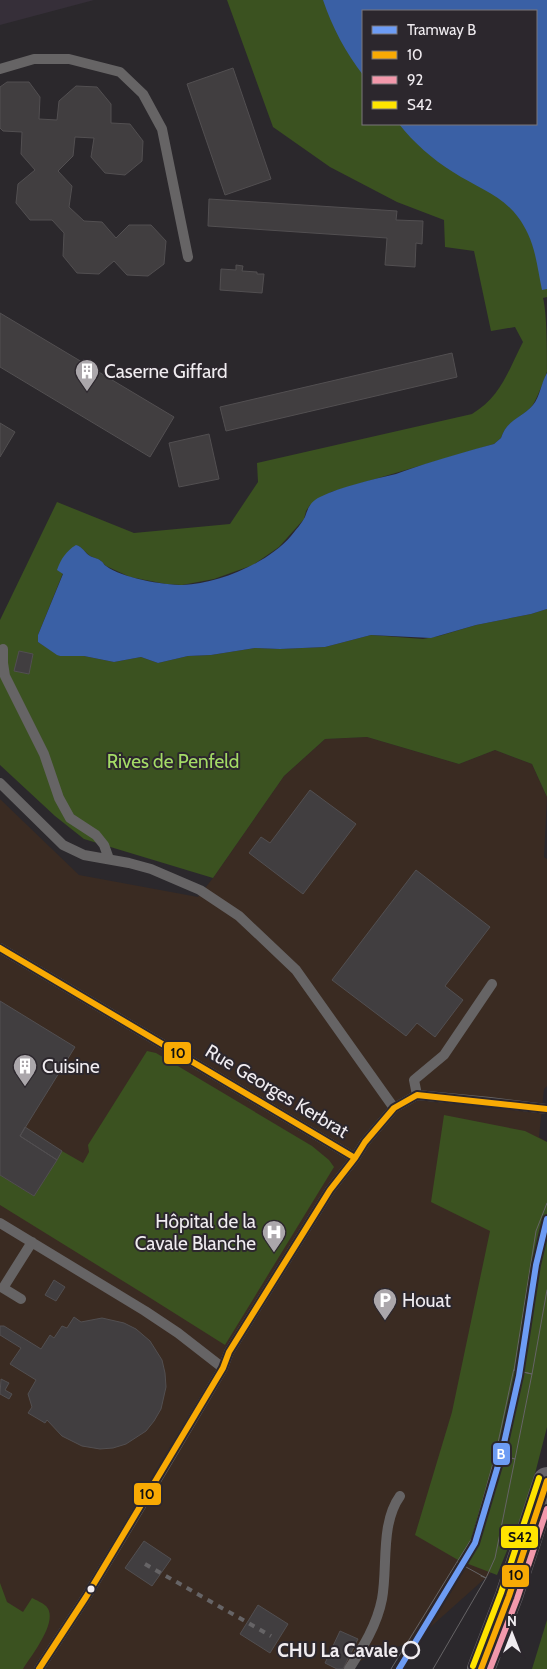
<svg xmlns="http://www.w3.org/2000/svg" width="547" height="1669" font-family="Cabin,sans-serif">
<rect width="100%" height="100%" fill="#2b282c"/>
<!-- built -->
<path fill="#362f39" d="M0 0H94L0 25Z"/>
<!-- medical -->
<path fill="#3a2b22" d="M367 737 459 764 495 750 532 764 547 797 544 857 547 859V1086L544 1089 539 1137 547 1142V1364L491 1573 416 1640 347 1666 344 1669H0V799L79 875 198 897 213 878 284 776 325 739Z"/>
<!-- green -->
<path fill="#3b5220" fill-rule="evenodd" d="M227 0H547V297L543 298C547 313 547 353 547 371 547 374 535 403 532 406 522 418 506 421 501 438L494 444 331 492 310 505 306 511 304 519 279 547 253 565 214 579 182 585 166 584 130 577 106 566 100 560 90 556 79 546 63 573 38 635V642L60 656H84L114 662 141 657 158 663 188 656 211 655 255 648 280 649 325 647 371 635 423 639 439 636 476 625 531 614 547 609V797L532 764 495 750 459 764 367 737 325 739 284 776 213 878 84 839 55 816 0 765V620L57 502 134 533 230 524 258 482 257 463 472 414C501 397 508 371 523 342L515 327 491 331 474 251 445 247 444 220 397 202 330 167 273 127ZM363 11H536V124H363Z
M147 1051 156 1053 312 1146 329 1160 334 1167 225 1345 144 1294 0 1205V1175L34 1196 62 1151 83 1163 89 1152 88 1145Z
M444 1115 525 1131 547 1142V1427L529 1497 497 1575 458 1560 415 1535 452 1412 490 1231 431 1202Z
M0 1583 7 1602 23 1612 32 1598C36 1600 43 1603 46 1606 60 1620 31 1656 23 1669H0Z
M547 1620V1669H532Z"/>
<!-- water -->
<path fill="#3a60a5" d="M323 0H547V289L542 290C538 271 536 251 528 234 511 197 484 192 453 172 432 159 414 143 399 124H536V11H363V75C346 53 332 27 323 0Z
M547 373V609L531 614 476 625 431 638 371 635 325 647 280 649 255 648 211 655 188 656 158 663 141 657 114 662 84 656H60L57 655 38 642V635L63 574 57 570C61 559 66 551 76 545 82 546 85 553 90 556 94 558 98 558 101 561 103 562 104 565 106 566 122 578 163 585 183 585 218 584 268 563 291 536 295 531 302 523 305 517 308 508 310 502 320 497 343 486 371 480 396 474 405 471 415 467 425 464 448 457 470 450 494 444L501 438C507 419 522 418 533 405 540 397 541 383 547 373Z"/>
<!-- building -->
<path fill="#413e40" stroke="#524f51" d="M233 68 271 179 225 195 187 84Z
M7 82H29L40 97 39 119 57 120 59 101 76 86 97 87 111 104V123L130 124 143 141 142 161 125 175 105 173 91 157 94 138 75 137 73 156 58 171 72 186 69 207 84 221 102 222 116 238 129 225H151L166 241 164 264 148 276 127 275 114 261 99 274 77 273 63 256 64 233 52 220H30L16 203 18 184 35 170 21 154 22 132 3 131 0 128V87Z
M209 199 397 211 396 220 423 221 422 244 416 243 415 267 385 265 387 238 208 226Z
M236 265 243 266 242 271 257 272V274H264L262 293 220 290 221 269 236 270Z
M0 313 174 417 150 457 0 367Z
M452 353 457 377 226 431 220 407Z
M0 423 15 432 0 457Z
M209 434 219 479 179 487 169 443Z
M19 651 33 654 29 674 14 671Z
M310 790 356 824 303 894 249 853 261 837 270 843Z
M416 870 490 927 445 986 463 1000 435 1037 417 1023 406 1036 332 980Z
M0 1001 75 1047 20 1136 57 1160 34 1196 0 1175Z
M25 1127 62 1151 57 1160 20 1136Z
M54 1280 65 1287 56 1301 45 1295Z
M74 1317 81 1322 102 1318 124 1323 136 1329 150 1341 162 1360 165 1373 166 1387 161 1409 154 1421 146 1431 126 1444 113 1448 100 1449 82 1446 62 1436 47 1420 45 1423 28 1413 32 1407 28 1394 36 1380 10 1364 21 1348 0 1335V1326H4L41 1349 50 1335 54 1338 62 1326 67 1328Z
M1 1379 9 1383 5 1390 12 1394 9 1399 0 1394Z
M144 1541 171 1559 152 1586 125 1568Z
M258 1605 288 1624 270 1653 240 1634Z
M340 1631 358 1639 343 1669H337L325 1663Z"/>
<g fill="none" stroke-linecap="round" stroke-linejoin="round">
<!-- lane -->
<path stroke="#666465" stroke-width="10" d="M0 69 34 59H69L120 72 143 94 162 129 188 257
M3 649V663L5 676 44 754 59 798 70 818 96 835 104 845 109 859
M0 783 63 845 84 855 129 863 151 869 200 890 239 916 296 970 394 1108
M0 948 355 1158
M417 1095 414 1080 444 1055 492 984
M0 1223 145 1311 178 1333 223 1368
M21 1299 3 1288 32 1242
M39 1669 86 1597 165 1466 223 1368 229 1352 330 1190 355 1158 365 1142 394 1108 417 1095 490 1102 547 1109
M349 1669C363 1647 377 1625 382 1599 388 1567 380 1524 400 1496"/>
<!-- primary -->
<path stroke="#676468" stroke-width="28" d="M481 1669 509 1596 547 1481"/>
<!-- tram -->
<path stroke="#666466" stroke-width="1" d="M547 1203 536 1231 514 1370 532 1374 547 1290
M514 1370 532 1374 515 1459 496 1454Z
M496 1454 515 1459 495 1558 486 1578 457 1562 472 1538Z
M391 1669 457 1562 463 1566
M433 1669 486 1578 481 1576"/>
<!-- rail -->
<path stroke="#666466" stroke-width="4" stroke-dasharray="6 6" stroke-linecap="butt" d="M145 1564 271 1636"/>
<!-- bus-1 casing -->
<g stroke="#2c272d" stroke-width="10">
<path id="bus-1" d="M0 948 355 1158
M39 1669 86 1597 223 1368 229 1352 330 1190 355 1158 365 1142 394 1108 417 1095 547 1109
M481 1669 509 1596 547 1481"/>
</g>
<!-- bus-2 casing -->
<g stroke="#2c272d" stroke-width="10">
<path id="bus-2" d="M490 1669 517 1599 547 1509"/>
</g>
<!-- bus-3 casing -->
<g stroke="#2c272d" stroke-width="10">
<path id="bus-3" d="M473 1666 501 1593 539 1478"/>
</g>
<!-- bus-1 -->
<use href="#bus-1" stroke="#f8aa04" stroke-width="6"/>
<!-- bus-2 -->
<use href="#bus-2" stroke="#f298ab" stroke-width="6"/>
<!-- bus-3 -->
<use href="#bus-3" stroke="#ffe400" stroke-width="6"/>
<!-- tram-1 casing -->
<g stroke="#2c272d" stroke-width="10">
<path id="tram-1" d="M399 1669 475 1543 502 1452 519 1376 536 1265 547 1219"/>
</g>
<!-- tram-1 -->
<use href="#tram-1" stroke="#6d9cf4" stroke-width="6"/>
</g>
<!-- icons -->
<defs>
<g id="building-pin" transform="scale(1.25)"><path d="M0 17L-7.5 6A9.5 9.5 0 1 1 7.5 6Z" fill="#aba7ab" stroke="#2c272d"/><path d="M-4-6H4V6H1V3H-1V6H-4ZM-2.5-4.3h1.7v1.8h-1.7ZM.8-4.3h1.7v1.8H.8ZM-2.5-1h1.7V.8h-1.7ZM.8-1h1.7V.8H.8Z" fill="#fff"/></g>
<g id="hospital-pin" transform="scale(1.25)"><path d="M0 17L-7.5 6A9.5 9.5 0 1 1 7.5 6Z" fill="#aba7ab" stroke="#2c272d"/><path d="M-5-5h3v3.5h4V-5h3V5h-3V1.5h-4V5h-3Z" fill="#fff"/></g>
<g id="parking-pin" transform="scale(1.25)"><path d="M0 17L-7.5 6A9.5 9.5 0 1 1 7.5 6Z" fill="#aba7ab" stroke="#2c272d"/><path d="M-3.5-5.5H1a3.5 3.5 0 0 1 0 7H-1V5.5H-3.5ZM-1-3.4V-.6H.8a1.4 1.4 0 0 0 0-2.8Z" fill="#fff"/></g>
</defs>
<g fill-rule="evenodd">
<use href="#building-pin" x="87" y="371"/>
<use href="#building-pin" x="25" y="1066"/>
<use href="#hospital-pin" x="274" y="1232"/>
<use href="#parking-pin" x="385" y="1300"/>
</g>
<!-- markers -->
<circle fill="#f0ecf0" stroke="#2c272d" stroke-width="2" cx="91" cy="1589" r="4.5"/>
<circle fill="#2c272d" stroke="#f0ecf0" stroke-width="2.5" cx="411" cy="1650" r="8"/>
<g text-anchor="middle" dominant-baseline="central" stroke-width="4" stroke-linejoin="round" paint-order="stroke">
<!-- poi labels -->
<g font-size="19" fill="#f0ecf0" stroke="#2c272d" text-anchor="start">
<text x="104" y="371">Caserne Giffard</text>
<text x="42" y="1066">Cuisine</text>
<text x="256" y="1221" text-anchor="end">Hôpital de la<tspan x="256" dy="22">Cavale Blanche</tspan></text>
<text x="402" y="1300">Houat</text>
</g>
<!-- park labels -->
<g font-size="19" fill="#a4db66" stroke="#2c272d">
<text x="173" y="761">Rives de Penfeld</text>
</g>
<!-- street labels -->
<g font-size="19" fill="#f0ecf0" stroke="#2c272d">
<text transform="translate(277 1091) rotate(31)">Rue Georges Kerbrat</text>
</g>
<!-- stop labels -->
<g font-size="19" font-weight="bold" fill="#f0ecf0" stroke="#2c272d" text-anchor="end">
<text x="398" y="1650">CHU La Cavale</text>
</g>
</g>
<g stroke="#2c272d" stroke-width="2">
<rect x="163" y="1041" width="29" height="24" rx="5" fill="#f8aa04"/>
<rect x="492" y="1442" width="19" height="24" rx="5" fill="#6d9cf4"/>
<rect x="133" y="1482" width="29" height="24" rx="5" fill="#f8aa04"/>
<rect x="500" y="1525" width="39" height="24" rx="5" fill="#ffe400"/>
<rect x="501" y="1564" width="29" height="24" rx="5" fill="#f8aa04"/>
</g>
<g font-size="14" text-anchor="middle" font-weight="bold" fill="#fff">
<text x="501" y="1459">B</text>
</g>
<g font-size="14" text-anchor="middle" font-weight="bold" fill="#111">
<text x="178" y="1058">10</text>
<text x="147" y="1499">10</text>
<text x="520" y="1542">S42</text>
<text x="516" y="1580">10</text>
</g>
<!-- legend -->
<rect x="362" y="10" width="175" height="115" fill="#2c272d" stroke="#7a767b"/>
<rect x="372" y="26" width="25" height="8" fill="#6d9cf4" stroke="#7a767b"/>
<text x="407" y="35" font-size="15" fill="#f0ecf0">Tramway B</text>
<rect x="372" y="51" width="25" height="8" fill="#f8aa04" stroke="#7a767b"/>
<text x="407" y="60" font-size="15" fill="#f0ecf0">10</text>
<rect x="372" y="76" width="25" height="8" fill="#f298ab" stroke="#7a767b"/>
<text x="407" y="85" font-size="15" fill="#f0ecf0">92</text>
<rect x="372" y="101" width="25" height="8" fill="#ffe400" stroke="#7a767b"/>
<text x="407" y="110" font-size="15" fill="#f0ecf0">S42</text>
<!-- north arrow -->
<g transform="translate(512 1634)" stroke="#2c272d" stroke-width="4" paint-order="stroke">
<path d="M0-4L9 19L0 12L-9 19Z" fill="#f0ecf0"/>
<text y="-8" font-size="14" font-weight="bold" text-anchor="middle" fill="#f0ecf0">N</text>
</g>
</svg>
